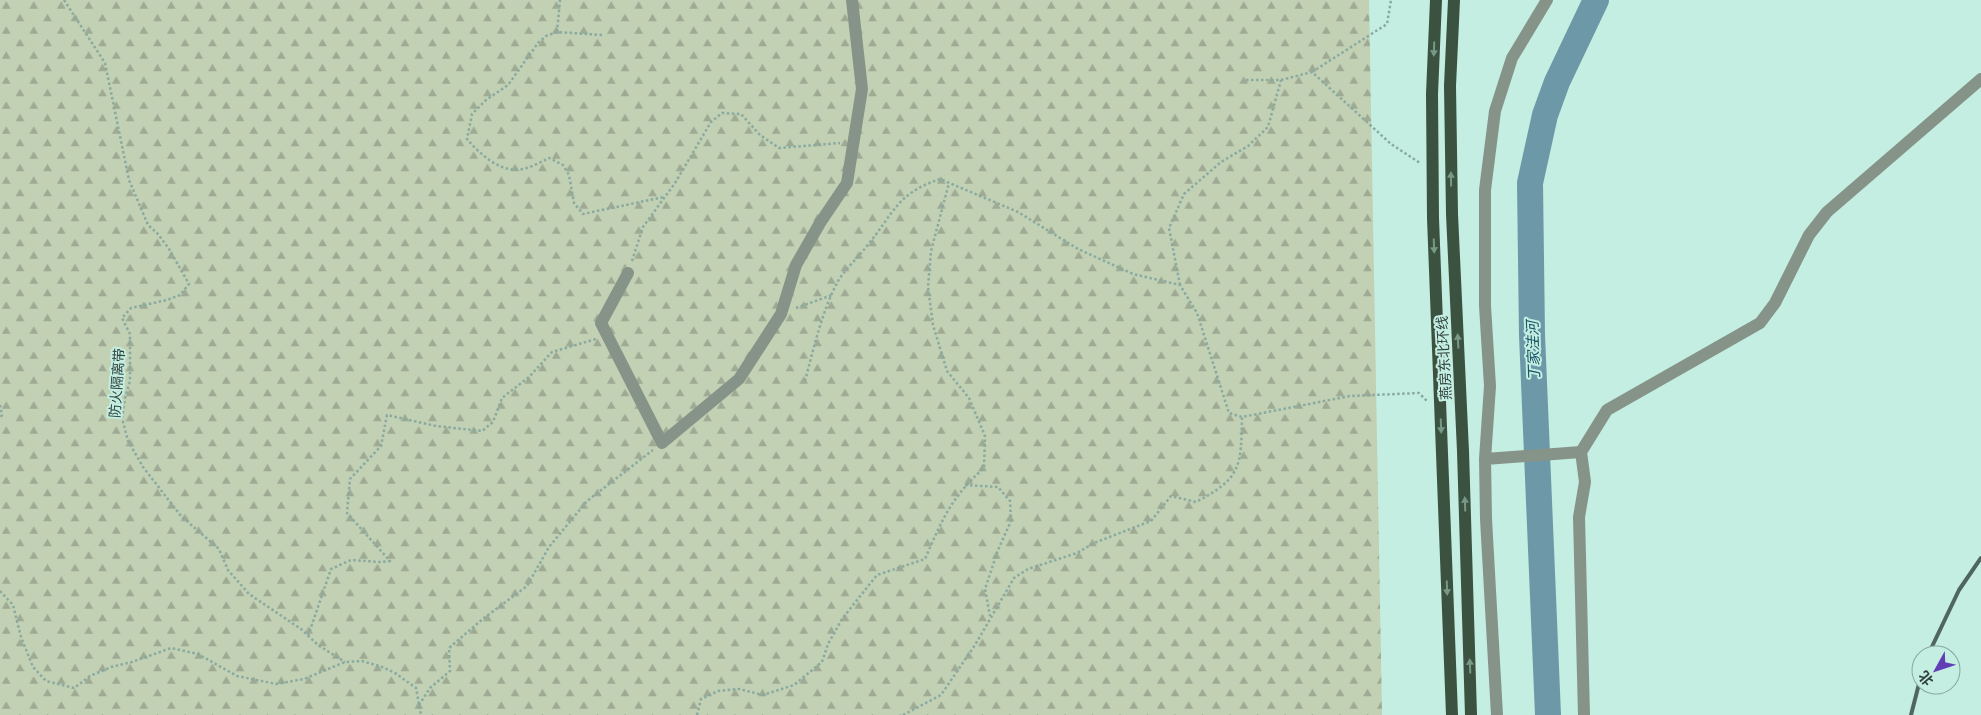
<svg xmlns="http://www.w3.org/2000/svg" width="1981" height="715" font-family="'Public Sans','Noto Sans SC',sans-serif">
<defs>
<pattern id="forest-firs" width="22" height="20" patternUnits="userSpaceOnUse" patternTransform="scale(1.25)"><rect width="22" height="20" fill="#c2d0b3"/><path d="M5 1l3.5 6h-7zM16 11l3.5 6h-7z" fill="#9eaa93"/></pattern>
</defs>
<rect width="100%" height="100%" fill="#c3eee1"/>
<!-- forest -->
<path fill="url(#forest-firs)" d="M0 0H1369L1382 715H0Z"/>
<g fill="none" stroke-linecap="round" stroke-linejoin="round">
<!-- river -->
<path stroke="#6c98a8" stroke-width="26" d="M1548 715 1532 335 1530 183 1545 115 1557 82 1596 0"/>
<!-- path -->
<path stroke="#89aaa0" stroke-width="2.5" stroke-dasharray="2.5 2.5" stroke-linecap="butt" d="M64 0 105 63 129 180 148 225 157 233 169 249 189 284 180 295 167 300 131 308 122 318 130 334V381L125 398 122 418 128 441 143 467 181 516 219 549 228 570 249 594 301 629 318 645 345 662
M557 32 560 0
M602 35 557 32 546 36 538 43 508 85 486 100 472 114 467 139C480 154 501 174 523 169 532 167 541 162 549 158L563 165 569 175 574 203 583 214 664 197
M1312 72 1387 24 1391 0
M1246 80H1281L1312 72 1391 144 1420 163
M632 261 643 227 675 183 711 122 722 113 741 114 760 135 779 148 840 143
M1180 285 1169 228 1184 194 1221 162 1248 146 1268 127 1281 80
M796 308 832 295
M805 381C813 351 822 311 837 283 844 270 857 259 866 247 894 214 895 194 940 179L1018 212 1078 249 1133 274 1180 285 1197 313 1229 413 1242 417 1350 396 1419 393 1427 401
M0 405 2 415 0 418
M965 485 998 487 1010 501 1011 521 998 550 985 589 990 616
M0 591 13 605 21 637 33 667 46 681 74 688 90 676 111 667 132 662 171 648 198 654 237 676 276 684 304 679 345 662 362 661 382 667 395 673 416 688 421 715
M308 636 331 569 351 560 380 562 390 561 347 513 350 479 381 446 387 415 436 426 482 431 493 422 502 398 529 377 552 352 596 339
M419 705 430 688 450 671 449 648 484 618 527 586 549 547 587 501 653 450
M697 715 701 699 718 691 739 689 763 695 794 685 822 662 828 644 842 619 877 575 925 559C942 520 951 497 984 468L985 436 969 398 947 371 933 325 928 287 931 251 949 183
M903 715 941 695 975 645 1014 578 1028 569 1077 553 1094 543 1151 521 1171 496 1196 502C1242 478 1241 466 1242 417"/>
<!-- minor -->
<path stroke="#869388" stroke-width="12" d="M628 273 601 323 662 443 739 379 781 314 796 265 820 223 847 183 862 89 852 0
M1485 459 1581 452
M1497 715 1486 519 1485 459 1490 386 1485 306V190L1495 111 1512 58 1547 0
M1584 715 1579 517 1585 482 1581 452 1607 410 1760 323 1775 303 1809 235 1827 212 1981 79"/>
<!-- major -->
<path stroke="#3b5240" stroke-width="12" d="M1436 0 1432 94 1433 218 1452 715
M1454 0 1450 86 1452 214 1463 451 1471 715"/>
<!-- rail -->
<path stroke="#4f655e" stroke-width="4" d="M1928 655 1959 590 1981 558
M1911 715 1921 676"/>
</g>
<!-- one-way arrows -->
<defs><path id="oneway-solid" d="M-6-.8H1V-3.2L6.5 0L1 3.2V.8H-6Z" transform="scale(1.25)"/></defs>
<g fill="#789888">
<use href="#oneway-solid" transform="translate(1434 49) rotate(92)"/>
<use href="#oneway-solid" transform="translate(1451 179) rotate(-91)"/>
<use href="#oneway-solid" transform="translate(1434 246) rotate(88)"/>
<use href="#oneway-solid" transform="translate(1458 341) rotate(-93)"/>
<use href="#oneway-solid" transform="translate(1441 426) rotate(88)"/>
<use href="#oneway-solid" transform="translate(1465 504) rotate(-92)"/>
<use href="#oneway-solid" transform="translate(1447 588) rotate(88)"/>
<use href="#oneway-solid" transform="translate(1470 666) rotate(-92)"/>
</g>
<g text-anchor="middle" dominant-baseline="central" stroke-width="4" stroke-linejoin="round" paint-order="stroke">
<!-- street labels -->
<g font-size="14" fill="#30413c" stroke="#c3eee1">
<text transform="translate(1444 358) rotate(-93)">燕房东北环线</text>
<text transform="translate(117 383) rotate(-86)">防火隔离带</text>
</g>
<!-- water labels -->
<g font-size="15" font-style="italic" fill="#195567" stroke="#c3eee1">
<text transform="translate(1533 351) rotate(-92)">丁家洼河</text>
</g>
</g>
<!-- north arrow -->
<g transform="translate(1936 670) rotate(230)"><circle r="24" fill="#c3eee1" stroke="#88a99f"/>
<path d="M0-4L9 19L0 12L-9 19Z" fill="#623eb6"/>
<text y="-8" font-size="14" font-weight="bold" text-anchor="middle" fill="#30413c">北</text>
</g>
</svg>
